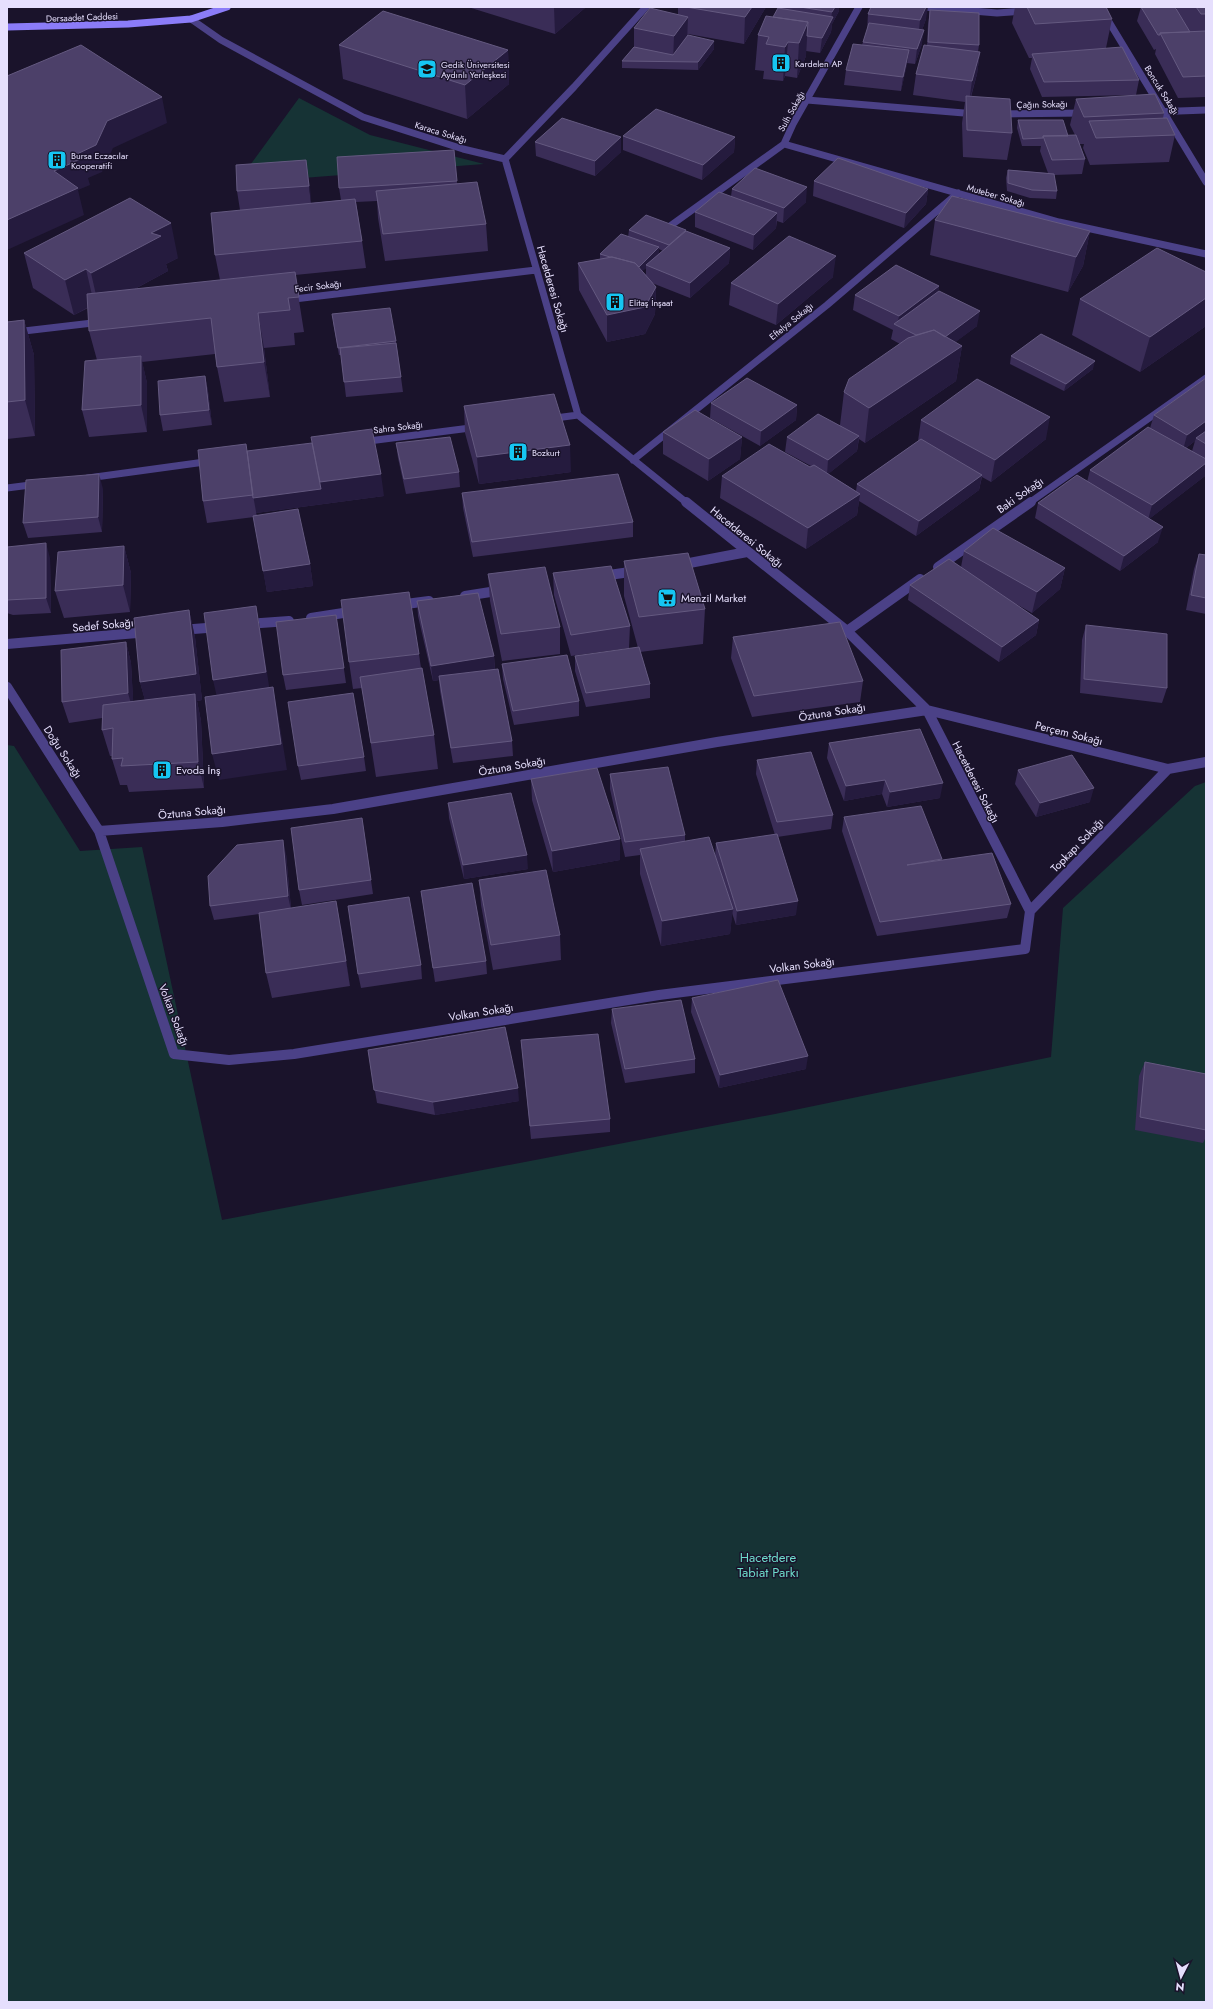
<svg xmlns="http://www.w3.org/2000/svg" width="1213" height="2009" font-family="Jost,sans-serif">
<rect width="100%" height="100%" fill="#1a132b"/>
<!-- green -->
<path fill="#163335" d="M299 98 370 135 484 164 237 183Z
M7 745 14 746 80 851 142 847 222 1220 775 1114 1051 1057 1063 908 1195 786 1206 782V2002H7Z"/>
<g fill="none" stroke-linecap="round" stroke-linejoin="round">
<!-- minor-far1 -->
<path stroke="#4b4187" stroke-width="7" d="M924 7 997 13 1027 11
M1100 7 1206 182
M191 19 221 40 363 117 463 149 505 159
M807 100 976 114
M1152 112 1206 110
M998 114 1086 113
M784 144 1059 222 1206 254
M505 159 578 415 687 503
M505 159 574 87 646 7
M670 226 784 144 793 124 859 7
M286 300 536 270
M7 333 101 322
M548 419 578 415
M361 442 478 427
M633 460 827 305 958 193
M88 478 212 461
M7 488 38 484
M1029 503 1206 378"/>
<!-- minor -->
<path stroke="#4b4187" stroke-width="10" d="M686 502 847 631 927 710 1030 911
M679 565 747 552
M938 567 1031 502
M602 576 637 571
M465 596 503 590
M398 605 429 601
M311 618 356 611
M247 624 289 621
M181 630 219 627
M847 631 920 579
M7 644 149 632
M7 687 99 831 174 1054 229 1060 294 1054 659 995 1025 949 1030 911 1168 769
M99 831 222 822 333 809 717 742 927 710 1168 769 1206 762"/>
<!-- secondary -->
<path stroke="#8b7cf8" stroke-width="7" d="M7 27 128 24 191 19 227 7"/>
</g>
<!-- wall -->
<path fill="#3a2d57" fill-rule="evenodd" d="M468 7H586L555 34Z
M678 7H766L744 44 688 34V35L714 49 698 70 622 68V61L634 47V28L678 14Z
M779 7H839V11L832 24 831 32 820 53 806 51V56L797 78 785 76 783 81 763 79 764 71 755 70 758 35 773 17Z
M1015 7H1106L1112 19 1106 48 1139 80 1136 95 1042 97 1030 69 1032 58H1029L1012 23Z
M1141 7 1177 10V7H1206V97L1178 98 1155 54 1156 49 1154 50 1137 21Z
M930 10 979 45 978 52H980L977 74 971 97 1012 133 1007 160 963 157 962 123 965 102 913 95 916 74 927 46 928 24Z
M868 14 926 19 922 30V44L915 64 907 63 901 91 844 85 846 70 862 45 863 42 867 31Z
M339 45 508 50 509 84 467 119 343 79Z
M1076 99 1164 113 1163 118 1175 135 1169 162 1090 165 1083 148 1084 144H1079L1085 159 1082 174 1054 175 1057 191 1056 199 1030 198 1007 191 1006 178 1008 170 1048 173 1040 151 1041 146H1022L1017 128 1018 120 1068 136 1075 135 1070 125Z
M623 136 735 137 734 152 702 180 623 150Z
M535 142 621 152 595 176 536 156Z
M454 150 457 183 486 224 488 251 385 261 378 218 377 201 356 202 362 241 366 268 295 275 304 332 294 333 295 345 264 348 270 397 224 402 217 367 215 354 142 362 147 383V432L89 437 82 410 97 360 89 331 88 308 74 315 33 288 24 253 178 258 166 264 168 271 133 290 220 280 215 255 240 210 237 191 306 160 311 203 341 200 339 188Z
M814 181 928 189 926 204 904 228 813 196Z
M732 189 806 202 783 223 777 221 776 228 753 250 695 227V212L731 196Z
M935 220 1090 231 1083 266 1068 292 930 255Z
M629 230 686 231 730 248 729 263 690 298 652 283 656 287 655 314 645 334 607 342 579 290 578 263 600 259V254L628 237ZM659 249 663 251 659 254ZM646 268V275L642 271Z
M1206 272V326L1140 372 1072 335 1080 299Z
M833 277 776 325 729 305 731 283Z
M939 286 938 292 977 326 955 342 962 346 956 381 865 443 859 439 857 451 828 474 856 491 857 484 918 441 921 420 1046 439 991 482 982 477 979 490 916 536 859 501 857 515 806 549 720 498 722 476 810 467 811 466 785 452 787 437 840 425 844 392 900 344 891 339 893 330 853 310 855 295Z
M24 320 34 355 35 436 7 439V322Z
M333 322 396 341 403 392 346 397 341 355H339Z
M1011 356 1093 369 1064 391 1010 364Z
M205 376 208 391 212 425 163 431 160 415Z
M1206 378V472L1205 476 1149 519 1158 542 1120 571 1035 518 1038 503 1087 482 1090 470 1150 428 1154 415ZM1195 441 1192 451 1186 448Z
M711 403 797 405 796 420 760 446 710 418Z
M464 406 571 472 479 484 465 433Z
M663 432 742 437 740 459 708 481 663 454Z
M396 443 459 472 460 487 406 494 398 458Z
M247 451 384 496 256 513 257 515 310 564 313 586 267 592 254 517 207 523 203 501Z
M103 489 102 532 28 538 23 523Z
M462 493 633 522V537L473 557 463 508Z
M124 546 131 573 130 612 64 618 55 591Z
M7 547 50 558 51 613 13 615 7 613Z
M964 551 1065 568 1060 589 1032 613 1014 603 1039 620 1036 635 999 662 908 600 910 585 961 567Z
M1199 554 1206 555V614L1186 610 1194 569Z
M624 561 705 609 703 644 640 652 650 684V698L586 707 575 671V656L638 648 624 596Z
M553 573 630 626 629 648 571 656 554 595Z
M488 574 560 627V654L502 661 490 601Z
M417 601 494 656 495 669 512 741 513 756 453 763 440 691 439 680 433 681 418 616Z
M189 610 195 637 202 700 197 701 201 721 204 788 129 792 127 785H120L112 759 113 756H110L102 730V718L69 723 62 702 126 642 131 663 133 701 145 700 140 682Z
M336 615 346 683 286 690 283 675Z
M1086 625 1167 688 1162 703 1080 693 1082 640Z
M733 637 863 681 860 702 752 717 731 658Z
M419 654 421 668 434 735 438 769 376 777 362 688 353 689 349 662Z
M502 664 579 701V716L514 725 503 679Z
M829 743 940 798 887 807 882 794 844 801 827 758Z
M364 757 366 771 301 780 298 766Z
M757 760 833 815 831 829 777 837 796 915 736 925 732 913 730 934 661 946 640 874V855L625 857 610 789V774L685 835V841L715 857 716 843 775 835 756 774Z
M1018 770 1090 802 1036 817 1015 784Z
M531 779 620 860 553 872 532 800Z
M448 803 528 869 464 879 449 818Z
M844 817 941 860 1011 904 1007 918 877 936 842 831Z
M362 818 373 894 302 905 299 890Z
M286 854 291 908 341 927 350 986 272 998 266 973 259 914 214 920 210 906Z
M479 880 560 935 561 960 493 970 481 905Z
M421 891 486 961 487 974 435 982Z
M421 965 422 979 361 988 358 974Z
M692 998 806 1069 719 1088 691 1012Z
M612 1009 695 1059V1073L625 1083 611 1023Z
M521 1040 610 1119V1132L531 1139Z
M368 1050 519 1101 435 1115 377 1103Z
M1145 1062 1206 1074V1137L1203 1143 1135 1130 1139 1076Z"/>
<!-- shaded-wall -->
<path fill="#251b3e" d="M554 7H586L555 34Z
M752 7H766L744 44 745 17Z
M835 7H839V11L832 24 831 32 820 53 822 38 831 20 832 12Z
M926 7H928L926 19 918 41 920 20Z
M688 17 687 43 673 62 674 36Z
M808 22 806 56 797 78 799 43Z
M924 30 922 44 915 64 917 49Z
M714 41V49L698 70V62Z
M788 42 785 76 783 81 785 47Z
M508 50 509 84 467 119 465 85Z
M909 50 907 65 901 91 903 77Z
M980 52 977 74 969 102 972 81Z
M162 97 167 123 113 148 102 172 88 178 90 185 78 190 84 215 7 250V220L54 171 107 121Z
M621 137V152L595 176V161Z
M735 137 734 152 702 180 703 165Z
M306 160 310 187 312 213 309 186Z
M807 187 806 202 783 223 784 208Z
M928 189 926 204 904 228 906 213Z
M777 213 776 228 753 250 754 235Z
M171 223 178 258 166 264 168 271 99 308 91 273 151 233Z
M1090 231 1083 266 1068 292 1076 257Z
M659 247V255L646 265V268L638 275V267Z
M730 248 729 263 690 298V283Z
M836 256 833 277 776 325 778 304Z
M86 269 94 304 74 315 65 280Z
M939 286 936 301 897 326 899 316Z
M656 287 655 314 645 334 607 342V315Z
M1206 298V326L1140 372 1150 337Z
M980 311 977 326 932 360 934 345Z
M258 313 264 348 270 397 264 362Z
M24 320 34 355 35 436 25 400Z
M962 346 956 381 865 443 869 408Z
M141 356 147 383V432L141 405Z
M1095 361 1093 369 1064 391 1066 384Z
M205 376 208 391 212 425 209 410Z
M797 405 796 420 760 446 761 431Z
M1050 417 1046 439 991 482 995 460Z
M1206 421V433L1196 438 1195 441 1183 450 1187 435Z
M859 436 857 451 827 475 828 460Z
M742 437 740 459 708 481 709 459Z
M246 444 250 466 320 482 381 474 384 496 256 513 257 517 253 495Z
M570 445 571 472 479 484 477 457Z
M1206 463V472L1205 476 1148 520 1152 505Z
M99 474 103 489 102 532 98 517Z
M982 475 979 490 916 536 919 521Z
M860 494 857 515 806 549 808 528Z
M1163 527 1158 542 1120 571 1124 556Z
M46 543 50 558 51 613 46 598Z
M124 546 131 573 130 612 123 585Z
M310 564 313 586 267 592 263 571Z
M1065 568 1060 589 1032 613 1037 592Z
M256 606 261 633 271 699 219 706 213 680Z
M189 610 195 637 202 700 197 701 201 721 204 788 198 762 147 708 140 682Z
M1039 620 1036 635 999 662 1002 647Z
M126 642 131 663 134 714 128 693Z
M494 656 495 671 433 681 431 666Z
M273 687 278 714 287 770 219 780 212 754Z
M885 780 882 794 844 801 846 786Z
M943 783 940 798 887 807 890 792Z
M1094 788 1090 802 1036 817 1040 803Z
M620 839V860L553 872 552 851Z
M283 840 286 854 291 910 288 896Z
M527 855 528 869 464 879 463 865Z
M942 859 938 873 907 865Z
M336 901 341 927 350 986 346 961Z
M798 901 796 915 736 925 737 911Z
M733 909 730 934 661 946 662 921Z
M808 1056 806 1069 719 1088 720 1075Z
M518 1088 519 1101 435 1115 433 1102Z"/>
<!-- building -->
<path fill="#4c4069" stroke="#645980" d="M686 7H752L745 17Z
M800 7H835L832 12Z
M871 7H926L920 20 868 14Z
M1027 7H1106L1112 19 1035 24Z
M1141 7H1175L1190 32 1160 33V35H1158Z
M1196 7H1206V14H1201Z
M650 8 688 17 674 36 634 28Z
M778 8 833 17 822 38 807 36 808 22 773 17Z
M930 10 979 13V45L928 42Z
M383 11 508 50 465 85 339 45Z
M766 16 808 22 799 43 788 42 785 47 766 44 769 37 758 35Z
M869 23 924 30 917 49 863 42Z
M1206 31V76L1183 77 1160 33Z
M688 35 714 41 698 62 622 61 634 47 673 55Z
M853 44 909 50 903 77 846 70Z
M81 45 162 97 107 121 96 145 77 154 83 158 54 171 78 188 7 220V76Z
M924 45 980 52 972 81 916 74Z
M1122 47 1139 80 1044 82 1032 54Z
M1155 94 1164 113 1084 117 1076 99Z
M966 96 1010 99 1012 133 967 130Z
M656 109 735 137 703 165 623 136Z
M562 118 621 137 595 161 535 142Z
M1167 118 1175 135 1096 138 1089 121Z
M1018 120H1063L1068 136H1043V138L1023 139Z
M1076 135 1085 159 1052 160 1043 136Z
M454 150 457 181 339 188 337 157Z
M838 158 928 189 906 213 814 181Z
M306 160 309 186 237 191 236 165Z
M755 168 807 187 784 208 732 189Z
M1008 170 1054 174 1057 191 1032 190 1008 183Z
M477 182 486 224 383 234 376 191Z
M719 192 777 213 754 235 695 212Z
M952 196 1090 231 1076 257 935 220Z
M130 198 171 223 151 233 161 236 91 273 86 269 65 280 24 253Z
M355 199 362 241 215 255 211 213Z
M646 215 686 230 669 245 629 230Z
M686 231 730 248 690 283 646 265Z
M621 234 659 247 639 267 635 263 612 257H610L600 254Z
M789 236 836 256 778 304 731 283Z
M1157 248 1206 272V298L1150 337 1080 299Z
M612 257 635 263 656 287 645 307 607 315 578 263Z
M896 265 939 286 899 316 855 295Z
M295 272 299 297 288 298 290 310 258 313 264 362 217 367 211 318 89 331 87 294Z
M939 291 980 311 945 337 934 330 916 335 894 324Z
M390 308 396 341 338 348 332 314Z
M24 320 25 400 7 402V322Z
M934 330 962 346 869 408 844 392 849 379 908 338Z
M1041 334 1095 361 1066 384 1011 356Z
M396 343 401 377 344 382 340 348Z
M141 356V405L82 410 85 361Z
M205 376 209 410 160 415 158 381Z
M747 378 797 405 761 431 711 403Z
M1206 378V421L1187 435 1154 415Z
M977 379 1050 417 995 460 921 420Z
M554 394 570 445 477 457 464 406Z
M695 410 742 437 709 459 663 432Z
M818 414 859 436 828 460 787 437Z
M1148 427 1206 459V463L1152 505 1090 470Z
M372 429 381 474 320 482 311 437Z
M1206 431V444L1196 438Z
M450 437 459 472 404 479 396 443Z
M921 439 982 475 919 521 857 484Z
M312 443 321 489 253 498 247 451Z
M246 444 253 495 203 501 198 450Z
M769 444 810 467 814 465 860 494 808 528 722 476Z
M99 474 98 517 23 523 26 480Z
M618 474 633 522 472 542 462 493Z
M1077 475 1163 527 1124 556 1038 503Z
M298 509 310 564 263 571 253 516Z
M993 528 1065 568 1037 592 964 551Z
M46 543V598L7 600V547Z
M124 546 123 585 55 591 58 552Z
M688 553 705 609 639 617 624 561Z
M1199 554 1206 555V598L1191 595Z
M949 559 1039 620 1002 647 910 585Z
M611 566 630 626 571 635 553 573Z
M545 567 560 627 501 634 488 574Z
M409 592 419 654 349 662 341 600Z
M478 593 494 656 431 666 417 601Z
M256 606 266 672 213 680 204 613Z
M189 610 196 674 140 682 134 618Z
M336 615 344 668 283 675 276 622Z
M840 622 863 681 754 696 733 637Z
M1086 625 1167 634V688L1084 679Z
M126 642 128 693 62 702 61 650Z
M639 647 650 684 586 693 575 656Z
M567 655 579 701 513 711 502 664Z
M422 668 434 735 371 743 360 677Z
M498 669 512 741 451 748 439 676Z
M273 687 281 744 212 754 205 697Z
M353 693 364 757 298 766 288 702Z
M195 694 198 762 121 766 123 758 112 759 113 728 102 730 103 705Z
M920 729 943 783 890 792 885 780 846 786 829 743Z
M811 752 833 815 777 822 757 760Z
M1072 755 1094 788 1040 803 1018 770Z
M668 767 685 835 625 842 610 774Z
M597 768 620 839 552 851 531 779Z
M511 793 527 855 463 865 448 803Z
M921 806 942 859 907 865 992 853 1011 904 880 922 844 817Z
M362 818 371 880 299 890 291 828Z
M777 834 798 901 737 911 716 843Z
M709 837 733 909 662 921 640 849Z
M283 840 288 896 210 906 208 876 237 845Z
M546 870 560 935 491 945 479 880Z
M472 883 486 961 433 968 421 891Z
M409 897 421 965 358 974 348 906Z
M336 901 346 961 266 973 259 913Z
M778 980 808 1056 720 1075 692 998Z
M681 1000 695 1059 625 1069 612 1009Z
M505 1027 518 1088 433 1102 374 1090 368 1050Z
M598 1034 610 1119 530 1126 521 1040Z
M1145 1062 1206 1074V1130L1140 1117Z"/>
<!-- icons -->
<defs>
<g id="building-square" transform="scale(1)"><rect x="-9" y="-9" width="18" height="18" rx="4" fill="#16c6f2" stroke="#1a132b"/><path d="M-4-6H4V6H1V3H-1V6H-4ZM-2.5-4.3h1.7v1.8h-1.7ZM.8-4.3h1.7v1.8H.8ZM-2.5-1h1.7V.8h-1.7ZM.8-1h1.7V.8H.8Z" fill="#111"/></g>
<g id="university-square" transform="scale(1)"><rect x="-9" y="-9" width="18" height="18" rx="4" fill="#16c6f2" stroke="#1a132b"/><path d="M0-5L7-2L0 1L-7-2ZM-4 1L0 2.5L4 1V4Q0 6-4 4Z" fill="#111"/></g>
<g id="supermarket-square" transform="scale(1)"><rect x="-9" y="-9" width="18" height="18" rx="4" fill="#16c6f2" stroke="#1a132b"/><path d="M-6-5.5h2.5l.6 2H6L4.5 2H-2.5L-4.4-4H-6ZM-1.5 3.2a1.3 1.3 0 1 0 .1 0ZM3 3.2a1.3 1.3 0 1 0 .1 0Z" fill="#111"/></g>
</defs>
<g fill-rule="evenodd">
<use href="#building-square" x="781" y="63"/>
<use href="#university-square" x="427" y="69"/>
<use href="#building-square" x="57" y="160"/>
<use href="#building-square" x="615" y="302"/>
<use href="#building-square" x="518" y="452"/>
<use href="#supermarket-square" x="667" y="598"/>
<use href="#building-square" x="162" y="770"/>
</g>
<g text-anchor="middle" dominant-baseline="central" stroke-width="3" stroke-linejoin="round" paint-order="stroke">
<!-- far-street labels -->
<g font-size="9" fill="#e6dffd" stroke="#1a132b">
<text transform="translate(82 17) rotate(-2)">Dersaadet Caddesi</text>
<text transform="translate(1162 90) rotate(58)">Boncuk Sokağı</text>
<text transform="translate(1042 104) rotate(-1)">Çağın Sokağı</text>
<text transform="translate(791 111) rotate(-61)">Sulh Sokağı</text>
<text transform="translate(441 132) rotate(17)">Karaca Sokağı</text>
<text transform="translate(996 195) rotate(16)">Muteber Sokağı</text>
<text transform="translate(318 286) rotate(-7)">Fecir Sokağı</text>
<text transform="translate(791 321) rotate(-39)">Eftelya Sokağı</text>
<text transform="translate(398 427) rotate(-7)">Sahra Sokağı</text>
</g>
<!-- far-poi labels -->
<g font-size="9" fill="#e6dffd" stroke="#1a132b" text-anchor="start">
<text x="795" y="63">Kardelen AP</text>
<text x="441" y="64">Gedik Üniversitesi<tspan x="441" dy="10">Aydınlı Yerleşkesi</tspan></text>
<text x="71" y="155">Bursa Eczacılar<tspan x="71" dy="10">Kooperatifi</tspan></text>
<text x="629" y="302">Elitaş İnşaat</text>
<text x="532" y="452">Bozkurt</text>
</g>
<!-- street labels -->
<g font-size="11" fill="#e6dffd" stroke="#1a132b">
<text transform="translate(553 289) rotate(74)">Hacetderesi Sokağı</text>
<text transform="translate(1020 495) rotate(-35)">Baki Sokağı</text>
<text transform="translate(747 537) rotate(39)">Hacetderesi Sokağı</text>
<text transform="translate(103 625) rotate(-5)">Sedef Sokağı</text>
<text transform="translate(832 712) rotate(-9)">Öztuna Sokağı</text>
<text transform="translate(1069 733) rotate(14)">Perçem Sokağı</text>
<text transform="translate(63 752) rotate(57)">Doğu Sokağı</text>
<text transform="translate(512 766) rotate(-10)">Öztuna Sokağı</text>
<text transform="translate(976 782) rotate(63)">Hacetderesi Sokağı</text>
<text transform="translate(192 812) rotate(-5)">Öztuna Sokağı</text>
<text transform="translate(1077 845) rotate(-46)">Topkapı Sokağı</text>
<text transform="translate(802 965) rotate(-7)">Volkan Sokağı</text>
<text transform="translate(481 1012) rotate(-9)">Volkan Sokağı</text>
<text transform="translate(174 1015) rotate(69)">Volkan Sokağı</text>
</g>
<!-- poi labels -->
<g font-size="11" fill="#e6dffd" stroke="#1a132b" text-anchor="start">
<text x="681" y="598">Menzil Market</text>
<text x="176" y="770">Evoda İnş</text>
</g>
<!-- near-park labels -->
<g font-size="13" fill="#6ddbcb" stroke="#1a132b">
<text x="768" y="1557">Hacetdere<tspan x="768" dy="15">Tabiat Parkı</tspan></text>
</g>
</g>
<!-- border -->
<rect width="1213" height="2009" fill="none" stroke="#e6dffd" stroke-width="16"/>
<!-- north arrow -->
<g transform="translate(1181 1977) rotate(186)" stroke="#1a132b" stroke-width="3" paint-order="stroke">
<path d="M0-3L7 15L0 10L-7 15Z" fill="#e6dffd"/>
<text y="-6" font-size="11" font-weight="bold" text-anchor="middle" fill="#e6dffd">N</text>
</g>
</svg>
